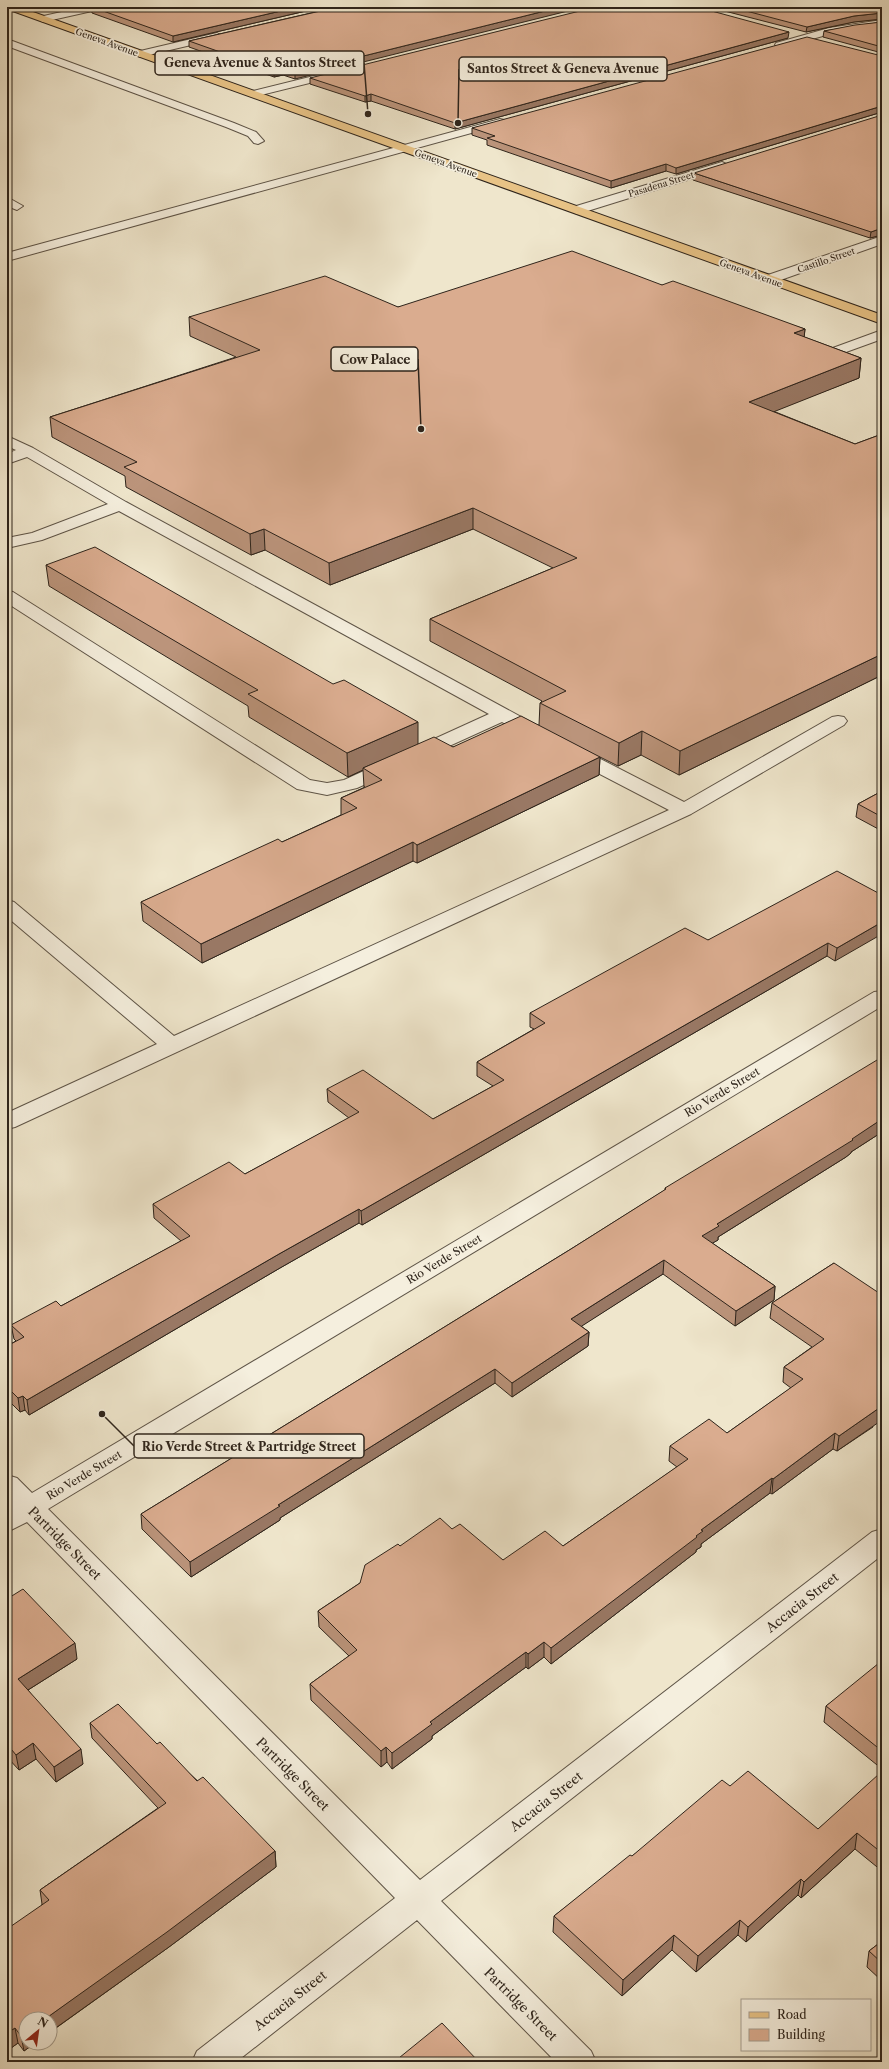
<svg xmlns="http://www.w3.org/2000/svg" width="889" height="2069" font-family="'Libre Caslon Text',serif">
<rect width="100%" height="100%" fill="#efe6cc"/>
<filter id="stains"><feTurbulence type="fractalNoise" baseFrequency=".005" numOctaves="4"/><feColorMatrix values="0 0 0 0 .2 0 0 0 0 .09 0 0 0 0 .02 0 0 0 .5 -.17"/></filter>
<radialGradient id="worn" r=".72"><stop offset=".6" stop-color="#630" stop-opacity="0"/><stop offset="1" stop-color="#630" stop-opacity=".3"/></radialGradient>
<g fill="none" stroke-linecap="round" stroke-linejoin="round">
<!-- minor casing -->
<g stroke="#5e5447" stroke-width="2">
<path id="minor" d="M84 7H103L101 9 43 22 38 19 39 17Z
M577 7H592L596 10 591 13Z
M882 20V26L830 34 780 48 775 45 776 43 829 28Z
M217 33 222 36 221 38 140 57 135 54 136 52Z
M7 39 234 123 256 132 264 141 258 144 254 143 248 136 226 127 7 46Z
M338 70 342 71 343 73 342 75 253 97 248 94 249 92Z
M500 119 504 120 506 122 504 124 7 261V253Z
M722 162 726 164 728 166 726 168 581 213 577 214 571 210 573 207Z
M7 197 23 206 17 210 7 206Z
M882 236V244L775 282 770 283 763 279 765 276Z
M882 330V339L835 356 830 355 828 352 830 349Z
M7 436 33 448 126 502 545 730 547 734 545 738C530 742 515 729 502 722L357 788 327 795 297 789 7 603V591L13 592 310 780 327 783 344 780 489 714 119 511 42 540 7 548V538L32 533 108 504 27 457 7 464V454L16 450 7 446Z
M838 716 844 717 847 721 844 725 691 814 15 1127 7 1129V1113L157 1044 7 917V900L14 902 174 1036 669 810 567 757 565 753 567 749 574 747 581 749 684 802 832 717Z
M882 991V1006L48 1509 420 1880 872 1532 882 1529V1555L441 1901 591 2051 596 2062H556L417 1920 236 2062H192L197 2051 395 1898 27 1522 7 1532V1508L10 1506 7 1502V1475L17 1478 32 1493 874 992Z"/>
</g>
<!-- major casing -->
<g stroke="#2e241b" stroke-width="2">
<path id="major" d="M7 7H19L882 315V324L7 9Z"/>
</g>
<!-- minor -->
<use href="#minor" fill="#f5efde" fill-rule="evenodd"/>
<!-- major -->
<use href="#major" fill="#e8c386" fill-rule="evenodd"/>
</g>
<!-- wall -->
<path fill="#bb947b" stroke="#2e241b" d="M91 7H323L173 42 92 13Z
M337 7 295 79 283 75 274 77 189 47V41Z
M709 7H882V19L854 22 806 32Z
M882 22V53L823 37 824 31Z
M788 38 455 129 371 101 365 102 310 84V78Z
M882 56V112L676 174 666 171 611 188 487 145V140L472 135V128Z
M694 173 882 235 870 238 693 180Z
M662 285 805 329 804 337 861 358 859 378 773 411 855 444 882 434V675L679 775 641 755 618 766 600 757 599 775 417 863 413 861 202 963 143 921 141 902 282 842 341 815V798L365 787H364L363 770 348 777 249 717 248 706 49 586 46 565 418 744 453 747 539 725 540 703 542 701 430 641V619L553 568 473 529 330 585 265 550 251 555 126 487 125 476 52 437 50 417 236 357 190 336 189 317 398 307Z
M882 791V831L856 817 858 804Z
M882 895 835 961 827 956 362 1225 359 1223 280 1268 29 1415 25 1410 20 1412 7 1399V1346L16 1341 14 1339 11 1325 61 1306 181 1241 154 1218 153 1204 245 1174 349 1118 328 1102 327 1089 433 1119 493 1086 477 1076V1062L534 1029 530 1027V1013L708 940Z
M882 1132 851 1152V1153L846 1157 718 1237V1240L712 1243 775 1286 774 1300 735 1326 663 1274 581 1326 589 1332 588 1346 512 1397 495 1383 280 1518V1520L191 1577 142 1529 141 1514 571 1249 665 1190V1188Z
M834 1263 873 1427 837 1451 833 1449 772 1494 770 1493 701 1544V1547L696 1550V1552L551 1664 544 1657 528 1669 526 1667 432 1736V1739L392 1769 387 1762 381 1767 311 1700 310 1684 349 1656 319 1627 318 1611 360 1583 400 1546 452 1529 503 1560 563 1546 677 1467 669 1461 670 1446 727 1433 791 1388 783 1382 784 1367 812 1347 770 1318 772 1303Z
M7 1599 77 1659 28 1690 83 1764 56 1782 36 1759 19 1770 7 1757Z
M882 1665V1769L824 1722 826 1706Z
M90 1723 157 1744 275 1851 276 1867 169 1947 24 2051 18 2043 7 2051 42 1904 40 1890 158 1808 92 1738Z
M882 1777V1871L855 1849 801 1898 798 1895 746 1942 738 1935 696 1972 672 1950 622 1996 553 1932 554 1916 632 1856 730 1786 818 1829Z
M882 1941V1981L867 1967 869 1951Z"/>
<!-- shaded-wall -->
<path fill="#997864" stroke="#2e241b" d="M298 7H323L173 42V36Z
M561 7H584L295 79V73Z
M882 13V19L854 22 806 32 807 27 854 16Z
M789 32 788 38 455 129V123Z
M283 69V75L274 77V71Z
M371 94V101L365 102V96Z
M882 106V112L676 174V168Z
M666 164V171L611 188V181Z
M882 228V235L870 238 871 232Z
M805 329 803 348 794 333Z
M861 358 859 378 748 422 749 402Z
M473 508V529L330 585 329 563Z
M264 529 265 550 251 555 250 534Z
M882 654V675L679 775 680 751Z
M418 722V745L363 768V770L348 777 347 753Z
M642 731 641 755 618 766 619 743Z
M600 757 599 775 417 863V845Z
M413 842V861L202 963 201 944Z
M882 922V934L835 961 837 948Z
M828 943 827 956 362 1225 361 1211Z
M882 1119V1132L851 1152V1153L846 1157 718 1237V1240L701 1250 702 1236 717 1224Z
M359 1209V1223L280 1268 29 1415 27 1400 279 1254Z
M664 1260 663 1274 571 1333V1319Z
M775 1286 774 1300 735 1326 736 1311Z
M589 1332 588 1346 512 1397V1383Z
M495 1369V1383L280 1518V1520L191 1577 190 1562 278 1505Z
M23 1396 25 1410 20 1412 18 1398Z
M882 1406V1420L837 1451 839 1436Z
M835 1433 833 1449 772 1494 773 1479Z
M772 1478 770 1493 701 1544V1547L696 1550V1552L551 1664V1648L696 1536 701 1530Z
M544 1642V1657L528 1669V1654Z
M75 1643 77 1659 20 1695 18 1679Z
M526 1652V1667L432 1736V1739L392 1769V1753L430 1722Z
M33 1743 36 1759 19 1770 16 1755Z
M386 1747 387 1762 381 1767V1751Z
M81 1749 83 1764 56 1782 54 1767Z
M857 1833 855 1849 801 1898 804 1882Z
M275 1851 276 1867 169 1947 50 2032V2019H45Z
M801 1879 798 1895 746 1942 748 1927Z
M740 1920 738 1935 696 1972 698 1956Z
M674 1935 672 1950 622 1996 623 1980Z
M15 2028 18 2043 7 2051V2033Z
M26 2032V2043H35L24 2051 21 2036Z"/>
<!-- building -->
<path fill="#daac8f" stroke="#2e241b" d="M92 7H298L173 36Z
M338 7H561L295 73 283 69 274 71 189 41Z
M596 7H697L789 32 455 123 371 94 365 96 310 78Z
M731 7H882V13L854 16 807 27Z
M882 22V47L824 31 855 25Z
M807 37 882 56V106L676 168 666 164 611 181 487 138 495 136 472 128Z
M882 115V228L871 232 694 173Z
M572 251 662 285 673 281 805 329 794 333 861 358 749 402 855 444 882 434V654L680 751 642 731 619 743 540 703 566 691 430 619 577 558 473 508 329 563 264 529 250 534 124 467 137 462 50 417 260 350 189 317 325 276 398 307Z
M95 547 333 684 344 680 418 722 347 753 248 694 258 690 46 565Z
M521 716 600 757 417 845 413 842 201 944 141 902 278 839 282 842 357 808 341 798 382 780 363 768 434 737 453 747Z
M882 791V817L858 804Z
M837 871 882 895V922L837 948 828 943 361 1211 359 1209 279 1254 27 1400 23 1396 18 1398 7 1387V1346L24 1337 11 1325 56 1301 61 1306 190 1236 153 1204 229 1162 245 1174 359 1112 327 1089 363 1070 433 1119 504 1080 477 1062 545 1023 530 1013 685 928 708 940Z
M882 1057V1119L852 1139 853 1140 848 1143 717 1224 719 1226 702 1236 775 1286 736 1311 664 1260 571 1319 589 1332 512 1383 495 1369 278 1505 280 1506 190 1562 141 1514 571 1249 666 1189 665 1188Z
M834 1263 882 1295V1406L839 1436 835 1433 773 1479 772 1478 701 1530 703 1531 696 1536 697 1537 551 1648 544 1642 528 1654 526 1652 430 1722 432 1724 392 1753 386 1747 381 1751 310 1684 357 1650 318 1611 360 1583 365 1565 398 1544 400 1546 440 1518 452 1529 460 1524 503 1560 545 1531 563 1546 688 1459 670 1446 709 1419 727 1433 803 1379 784 1367 824 1339 772 1303Z
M23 1589 75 1643 18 1679 81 1749 54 1767 33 1743 16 1755 7 1744V1599Z
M879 1663 882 1665V1751L826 1706Z
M118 1704 157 1744 160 1742 197 1781 203 1777 275 1851 167 1932 45 2019H26V2032L21 2036 15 2028 7 2033V1929L49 1900 40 1890 166 1803 90 1723Z
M748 1771 818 1829 879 1774 882 1777V1853L857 1833 804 1882 801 1879 748 1927 740 1920 698 1956 674 1935 623 1980 554 1916 630 1855 632 1856 722 1780 730 1786Z
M882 1941V1963L869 1951Z
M442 2023 479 2062H394Z"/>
<g text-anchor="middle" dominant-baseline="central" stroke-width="3.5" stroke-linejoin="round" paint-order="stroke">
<!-- far-street labels -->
<g font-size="9" fill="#2e241b" stroke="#f5efde">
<text transform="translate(107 42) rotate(20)">Geneva Avenue</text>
<text transform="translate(446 163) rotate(20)">Geneva Avenue</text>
<text transform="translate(661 184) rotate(-17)">Pasadena Street</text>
<text transform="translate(826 260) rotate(-19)">Castillo Street</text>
<text transform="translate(751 273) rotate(20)">Geneva Avenue</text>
</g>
<!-- street labels -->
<g font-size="11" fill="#2e241b" stroke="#f5efde">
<text transform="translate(722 1092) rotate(-31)">Rio Verde Street</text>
<text transform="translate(444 1259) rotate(-31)">Rio Verde Street</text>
<text transform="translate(84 1475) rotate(-31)">Rio Verde Street</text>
</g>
<!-- near-street labels -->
<g font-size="13" fill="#2e241b" stroke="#f5efde">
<text transform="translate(65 1543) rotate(45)">Partridge Street</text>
<text transform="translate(802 1602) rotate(-38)">Accacia Street</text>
<text transform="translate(293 1774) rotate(45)">Partridge Street</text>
<text transform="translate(546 1801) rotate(-38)">Accacia Street</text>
<text transform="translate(290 2000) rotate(-38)">Accacia Street</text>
<text transform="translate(521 2004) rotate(45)">Partridge Street</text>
</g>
</g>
<!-- callouts -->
<path fill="none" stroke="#2e241b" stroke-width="1.5" d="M368 114L364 63M458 123L459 69M421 429L418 359M102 1414L134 1446"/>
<g fill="#2e241b" stroke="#f5efde" stroke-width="1.5">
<circle cx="368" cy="114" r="4"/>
<circle cx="458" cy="123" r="4"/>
<circle cx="421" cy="429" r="4"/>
<circle cx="102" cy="1414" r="4"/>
</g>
<g fill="#f5efde" stroke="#2e241b" stroke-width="1.5">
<rect x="155" y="51" width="209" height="24" rx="4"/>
<rect x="459" y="57" width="208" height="24" rx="4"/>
<rect x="331" y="347" width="87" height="24" rx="4"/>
<rect x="134" y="1434" width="230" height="24" rx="4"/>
</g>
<g font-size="12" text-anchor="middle" font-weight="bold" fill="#2e241b">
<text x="260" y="67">Geneva Avenue &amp; Santos Street</text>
<text x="563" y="73">Santos Street &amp; Geneva Avenue</text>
<text x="375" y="364">Cow Palace</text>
<text x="249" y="1451">Rio Verde Street &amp; Partridge Street</text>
</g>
<!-- margin -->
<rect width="889" height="2069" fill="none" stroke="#efe6cc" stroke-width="24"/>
<rect x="8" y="8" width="873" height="2053" fill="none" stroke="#2e241b" stroke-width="2"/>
<rect x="12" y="12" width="865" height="2045" fill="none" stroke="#2e241b"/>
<!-- legend -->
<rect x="741" y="1999" width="130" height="52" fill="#f5efde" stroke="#a59e90"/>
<rect x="749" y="2012" width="20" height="6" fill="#e8c386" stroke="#a59e90"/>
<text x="777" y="2019" font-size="12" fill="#2e241b">Road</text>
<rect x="749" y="2029" width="20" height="12" fill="#daac8f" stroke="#a59e90"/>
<text x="777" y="2039" font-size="12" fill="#2e241b">Building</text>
<!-- north arrow -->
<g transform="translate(38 2031) rotate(29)"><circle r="19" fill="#f5efde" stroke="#a59e90"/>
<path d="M0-3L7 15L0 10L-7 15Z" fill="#8f2418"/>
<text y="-6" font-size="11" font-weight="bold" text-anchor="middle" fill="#2e241b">N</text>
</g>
<rect width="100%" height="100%" filter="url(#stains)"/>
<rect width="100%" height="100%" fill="url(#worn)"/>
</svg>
